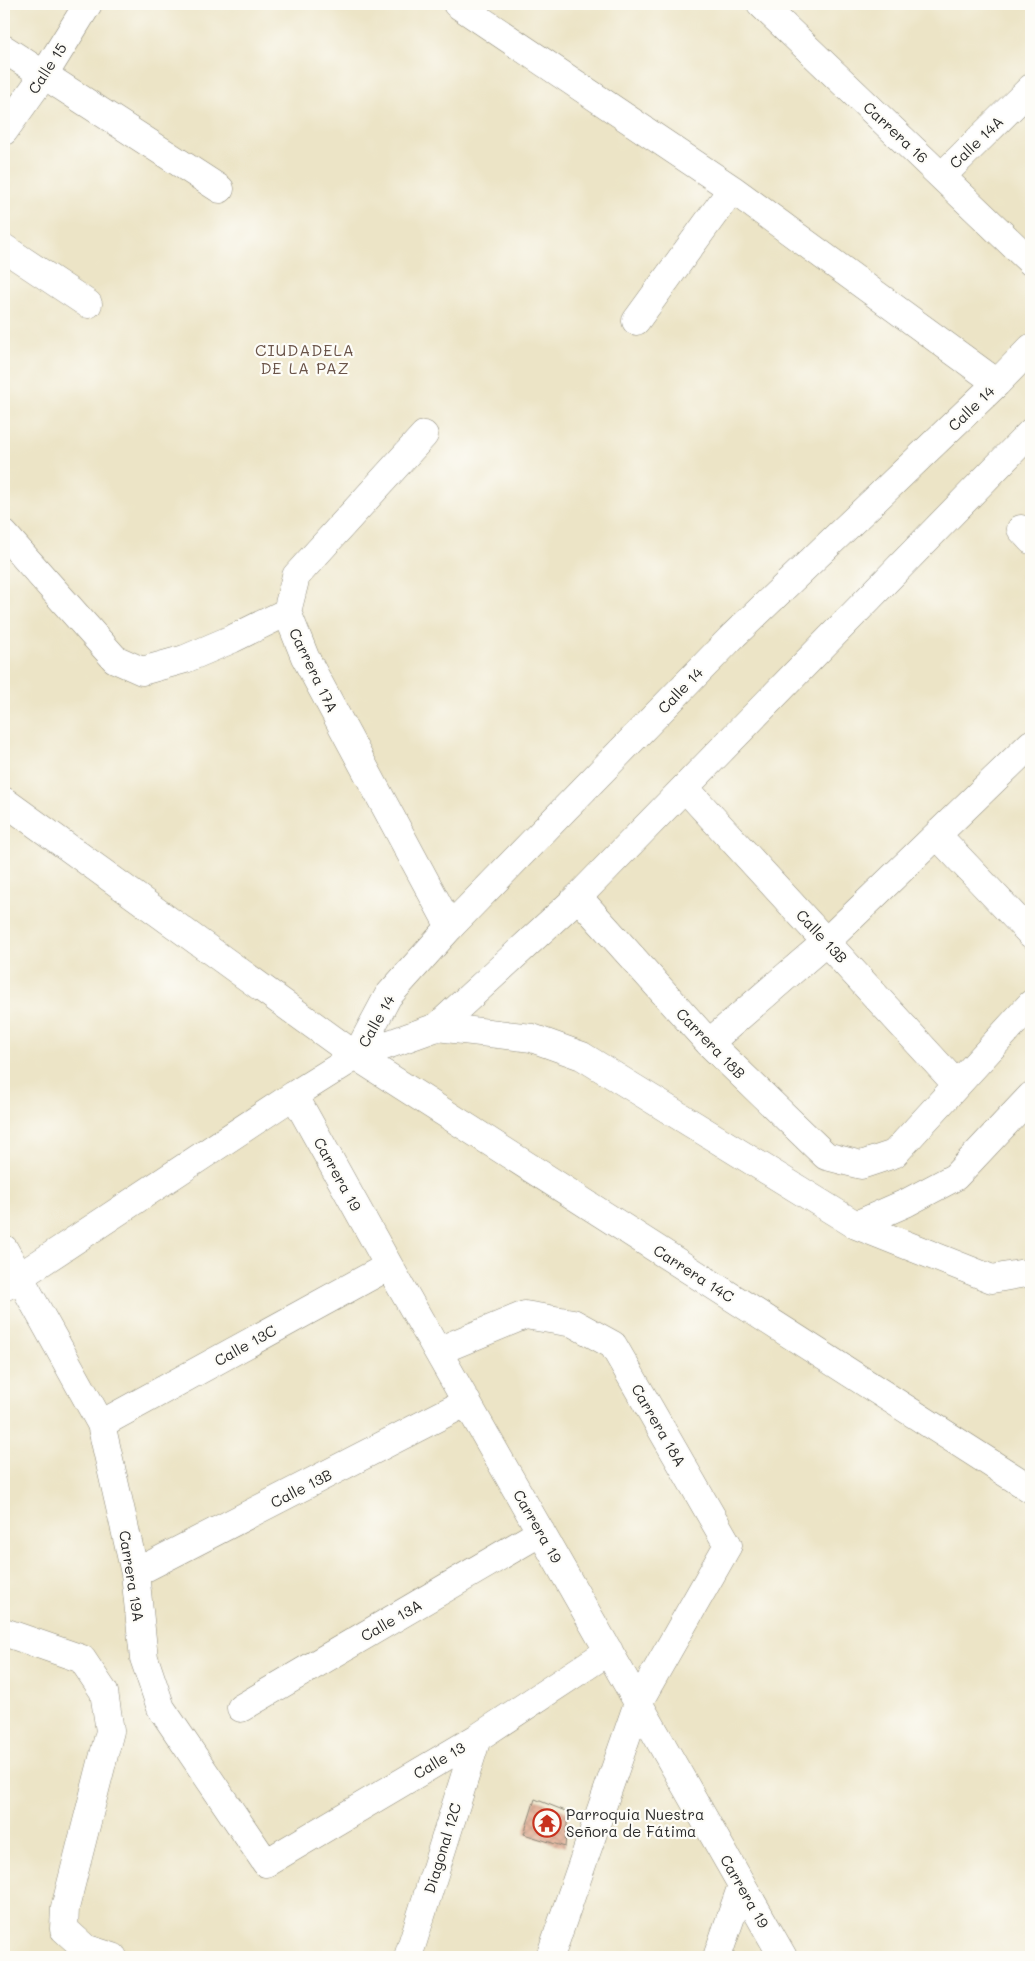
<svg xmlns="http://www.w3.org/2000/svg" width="1035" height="1961" font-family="Mali,sans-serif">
<defs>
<pattern id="building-cross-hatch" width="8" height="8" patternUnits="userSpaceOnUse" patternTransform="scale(1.25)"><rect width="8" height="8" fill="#dea082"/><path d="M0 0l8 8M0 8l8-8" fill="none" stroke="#b4836b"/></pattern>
</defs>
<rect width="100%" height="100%" fill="#fdfcf7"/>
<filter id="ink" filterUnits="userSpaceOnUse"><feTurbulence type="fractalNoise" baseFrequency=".02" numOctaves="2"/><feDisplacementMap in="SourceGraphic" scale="10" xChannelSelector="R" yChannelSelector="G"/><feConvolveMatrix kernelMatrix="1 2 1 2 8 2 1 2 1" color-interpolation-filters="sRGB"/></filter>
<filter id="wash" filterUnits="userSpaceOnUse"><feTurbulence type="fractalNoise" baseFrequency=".0096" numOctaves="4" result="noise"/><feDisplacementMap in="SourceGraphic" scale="20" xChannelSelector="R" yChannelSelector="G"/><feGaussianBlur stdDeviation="1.12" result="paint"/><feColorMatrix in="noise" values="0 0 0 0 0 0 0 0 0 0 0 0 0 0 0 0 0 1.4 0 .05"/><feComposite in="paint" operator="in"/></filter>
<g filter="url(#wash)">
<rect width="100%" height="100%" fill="#ece4c6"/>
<g id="blocks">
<!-- building -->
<path fill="url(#building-cross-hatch)" d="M535 1799 568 1812 565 1847 524 1834Z"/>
</g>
</g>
<g filter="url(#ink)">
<use href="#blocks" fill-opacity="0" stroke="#8c8878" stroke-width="1"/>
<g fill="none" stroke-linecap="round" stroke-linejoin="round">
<!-- minor casing -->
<g stroke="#8c8878" stroke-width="29">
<path id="minor" d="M457 4 732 189 997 383
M761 4 1031 262
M4 49 220 189
M4 131 44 75 88 4
M942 176 1031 88
M4 248 88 304
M636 321 732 189
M424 435 296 576 287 612 305 657 450 927
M1021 529 1031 540
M4 534 115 659 142 671 185 659 232 639 287 612
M685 788 957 1085
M4 801 356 1056 1031 1489
M937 835 1031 934
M578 897 709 1043 826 1156 861 1165 894 1154 1031 1004
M437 1027 532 1038 582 1056 856 1225 992 1279 1031 1272
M709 1043 827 941 1031 744
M294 1095 389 1266 783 1957
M856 1225 906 1203 955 1177 1031 1096
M4 1249 101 1424 135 1573 144 1658 161 1708 266 1863 477 1738 609 1651
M4 1287 294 1095 356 1056
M438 1351 525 1315 573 1323 613 1345 728 1545 638 1703 550 1957
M101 1424 389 1266
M135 1573 467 1402
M4 1632 82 1659 104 1692 110 1731 65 1908 64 1929 85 1948 113 1957
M241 1708 541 1532
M408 1957 477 1738
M717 1957 742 1885"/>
</g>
<!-- major casing -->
<g stroke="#8c8878" stroke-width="29">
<path id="major" d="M356 1056 388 996 450 927 734 635 997 383 1031 348
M356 1056 437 1027 578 897 1031 432"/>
</g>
<!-- minor -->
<use href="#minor" stroke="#fff" stroke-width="28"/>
<!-- major -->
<use href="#major" stroke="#fff" stroke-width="28"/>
</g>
</g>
<!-- icons -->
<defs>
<g id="temple-ring" transform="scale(1.4375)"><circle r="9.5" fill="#fdfcf7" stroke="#c8321e" stroke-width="1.5"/><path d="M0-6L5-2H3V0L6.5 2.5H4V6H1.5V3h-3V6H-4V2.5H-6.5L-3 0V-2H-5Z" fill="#c8321e"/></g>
</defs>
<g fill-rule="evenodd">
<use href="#temple-ring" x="547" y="1823"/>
</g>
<g text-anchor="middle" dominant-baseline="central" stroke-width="4.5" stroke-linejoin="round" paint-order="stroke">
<!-- street labels -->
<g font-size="15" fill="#2b2b2b" stroke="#fdfcf7">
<text transform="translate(47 68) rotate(-57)">Calle 15</text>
<text transform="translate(896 132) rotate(43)">Carrera 16</text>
<text transform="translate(976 142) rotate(-44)">Calle 14A</text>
<text transform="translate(971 408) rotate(-44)">Calle 14</text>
<text transform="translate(314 670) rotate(64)">Carrera 17A</text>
<text transform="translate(680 690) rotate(-46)">Calle 14</text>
<text transform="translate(822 936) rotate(47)">Calle 13B</text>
<text transform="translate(376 1021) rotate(-60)">Calle 14</text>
<text transform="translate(711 1043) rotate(46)">Carrera 18B</text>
<text transform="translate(338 1174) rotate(61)">Carrera 19</text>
<text transform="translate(694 1273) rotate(33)">Carrera 14C</text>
<text transform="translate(245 1345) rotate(-29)">Calle 13C</text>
<text transform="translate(659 1425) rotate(60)">Carrera 18A</text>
<text transform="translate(301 1488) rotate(-27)">Calle 13B</text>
<text transform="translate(538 1526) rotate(60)">Carrera 19</text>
<text transform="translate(132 1576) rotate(81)">Carrera 19A</text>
<text transform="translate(391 1620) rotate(-30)">Calle 13A</text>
<text transform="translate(439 1760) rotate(-31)">Calle 13</text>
<text transform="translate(442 1848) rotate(-73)">Diagonal 12C</text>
<text transform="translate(745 1891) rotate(60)">Carrera 19</text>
</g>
<!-- poi labels -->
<g font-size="15" fill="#2b2b2b" stroke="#fdfcf7" text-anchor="start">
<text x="566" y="1814">Parroquia Nuestra<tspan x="566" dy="17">Señora de Fátima</tspan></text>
</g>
<!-- neighbourhood labels -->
<g font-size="16" letter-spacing="1" fill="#6a5449" stroke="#fdfcf7">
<text x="305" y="349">CIUDADELA<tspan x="305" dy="18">DE LA PAZ</tspan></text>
</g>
</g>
<!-- margin -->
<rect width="1035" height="1961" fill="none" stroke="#fdfcf7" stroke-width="20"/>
</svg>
